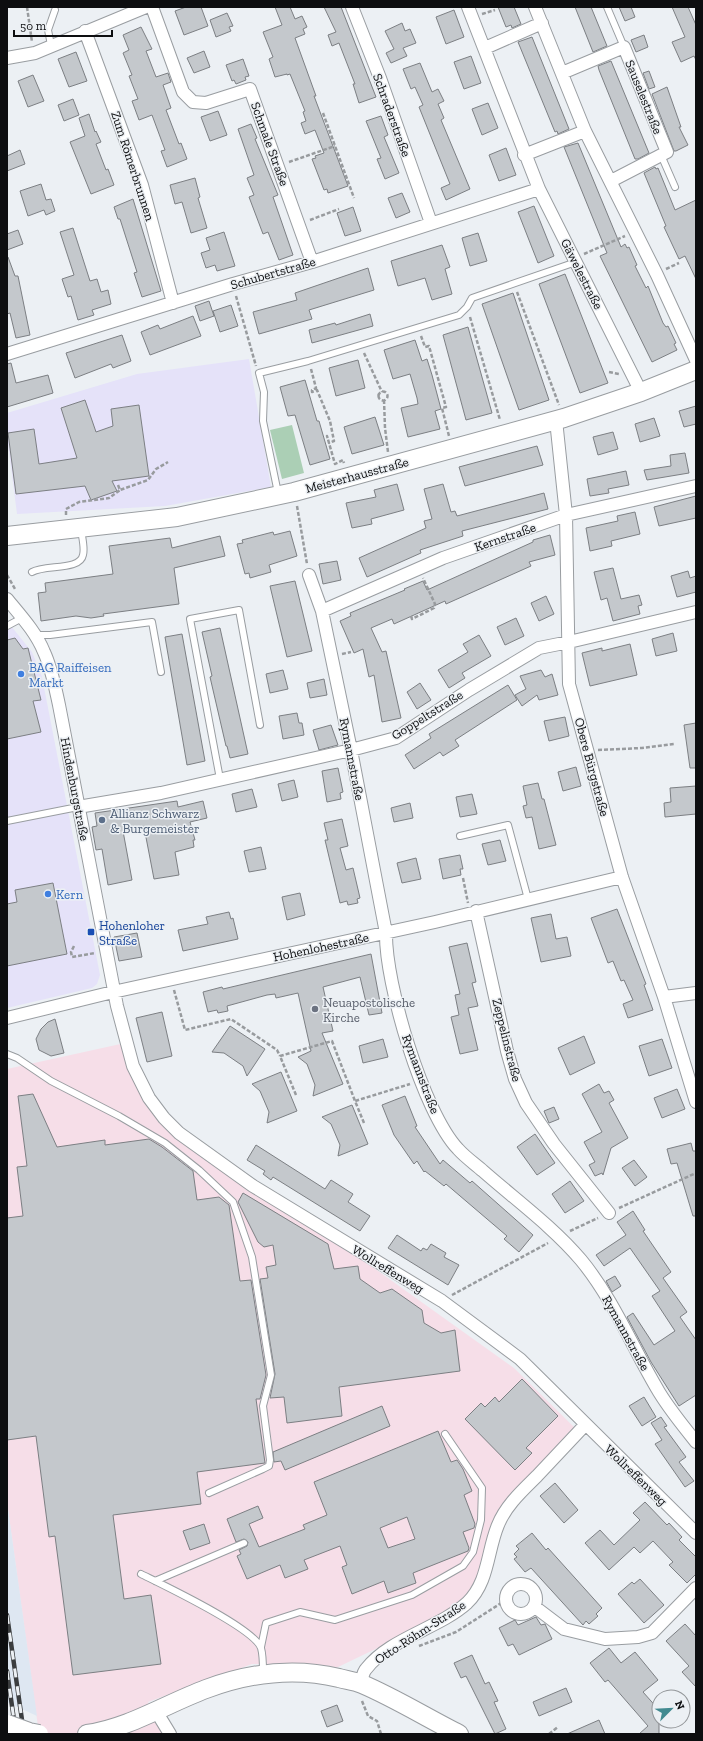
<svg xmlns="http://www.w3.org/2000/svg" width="703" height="1741" font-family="'Zilla Slab',serif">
<rect width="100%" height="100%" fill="#ecf0f4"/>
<!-- commercial -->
<path fill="#e5e2f9" d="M249 359 271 487 165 506 17 514 7 436V413L137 374Z
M7 621 32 652 42 677 100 975 97 984 92 988 7 1008Z"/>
<!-- industrial -->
<path fill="#f6dee8" d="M125 1043 165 1119 514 1368 576 1429 509 1502 483 1569 465 1599 442 1617 336 1668 306 1665 252 1664 148 1702 166 1734H39L7 1502V1069Z"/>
<!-- built -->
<path fill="#dee7f2" d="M7 1502 37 1716 7 1702Z"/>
<!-- green -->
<path fill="#abcfb5" d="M292 425 304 473 282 479 270 430Z"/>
<!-- building -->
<path fill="#c4c8cc" stroke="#7c7f83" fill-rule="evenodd" d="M186 7H201L208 26 184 35 175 11Z
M275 7H290L295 19 302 16 307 27 303 29 305 34 295 38 316 96H314L348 186 328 193 327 189 324 190 312 159 316 158 315 156 324 153 315 130 305 134 301 123 306 121 303 112 305 111 290 74 287 75V74L275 77 269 59 273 57 263 32 282 25Z
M324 7H341L376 97 359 103 353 84H355L339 43 332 46 328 35 336 32Z
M498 7H514L521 24 512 28 511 25 506 27Z
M575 7H591L607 46 593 52Z
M619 7H631L635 17 625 21Z
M672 7H688L696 25V60L694 56 681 62 672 42 685 37Z
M454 10 464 37 446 44 436 17Z
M227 13 233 26 229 27 231 31 216 37 210 20Z
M402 23 405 31 410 29 416 43 403 48 407 56 391 63 386 53 394 49 385 31Z
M141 27 152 49 146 51 156 77 168 73 171 82 163 85 171 108 166 110 179 144 181 143 187 159 167 167 161 151 165 150 152 115 139 120 132 101 138 99 129 76 132 75 123 53 129 50 123 35Z
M644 35 648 47 636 52 631 40Z
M532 37 569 129 558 134 557 131 555 132 518 42Z
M204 51 210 67 194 73 187 58Z
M76 52 87 81 69 87 58 59Z
M471 56 481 83 464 89 454 62Z
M243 59 249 76 245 77 246 80 236 84 234 80 232 81 226 65Z
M611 61 649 153 638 159H635L599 70 598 66Z
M420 63 432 92 438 89 444 101 438 104 444 118 441 120 470 189 446 200 441 188 450 184 419 107 423 105 415 87 411 89 403 69Z
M649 71 655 87 649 89 643 73Z
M33 75 44 101 28 107 18 81Z
M667 87 681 127H679L688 145 676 151H674L652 94Z
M73 99 79 115 64 121 58 105Z
M488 103 498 128 482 135 472 109Z
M218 111 227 135 210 141 201 117Z
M89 114 95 132 96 131 101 142 96 144 106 170 108 169 114 185 91 194 70 142 85 136 79 118Z
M381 116 388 135 384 137 399 173 385 179 377 159 381 158 366 121Z
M251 124 257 138 255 139 278 195 273 197 293 255 279 260 268 232 263 234 249 197 254 195 247 178 254 175 238 129Z
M578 143 621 247 625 244 627 248 629 247 637 265 635 266 646 288 648 286 663 323 666 327 668 326 676 343 674 344 677 350 652 362 600 256 607 253 564 147Z
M506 148 516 175 499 181 489 155Z
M20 150 25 164 7 171V156Z
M655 167 656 169 658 168 675 210 696 200V279L685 256 679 259 664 227 666 226 644 173Z
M195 178 200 197 198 198 207 228 191 233 182 202 175 204 170 185Z
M41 184 46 200 51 199 55 211 46 215 44 210 28 216 20 191Z
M402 193 410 212 396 218 388 198Z
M133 199 161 291 142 297 134 273 137 272 120 219H118L114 207Z
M534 206 554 256 538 263 518 212Z
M353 207 361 231 345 236 337 213Z
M73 228 90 281 97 279 101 292 108 290 111 304 92 310 94 315 78 320 71 296 68 297 62 279 74 275 60 232Z
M18 230 23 244 7 250V234Z
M224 232 235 266 217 271 215 265 206 268 201 253 210 250 206 238Z
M478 233 487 261 470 266 462 238Z
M442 245 450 267 445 269 452 294 432 300 425 278 398 286 391 261Z
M8 257 15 276H18L30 335 16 338 10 313 7 314V258Z
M368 268 374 290 309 310 312 319 259 334 253 312 297 300 295 293Z
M565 274 608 383 580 393 539 284Z
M513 293 549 400 519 410 482 304Z
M209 301 214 316 200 321 195 306Z
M231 305 238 326 220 332 213 311Z
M370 314 373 326 312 343 309 330 335 323 336 325Z
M193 316 201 336 150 355 141 332 158 325 160 329Z
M468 327 492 413 466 420 443 335Z
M122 335 131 361 113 368 111 364 75 378 66 353Z
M415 340 422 361 427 359 432 375 441 409 435 411 440 429 408 437 401 408 418 404 417 398 410 374 393 379 384 350Z
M358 360 365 388 336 396 329 368Z
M11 363 16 383 48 375 53 393 7 407V364Z
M305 380 317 421H319L330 459 310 465 295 415 288 416 280 387Z
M85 400 96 432 113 426 111 409 139 405 149 476 112 481 117 491 91 500 85 486 16 494 8 433 34 429 39 464 77 458 61 408Z
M696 406V424L684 427 679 411Z
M375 417 384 445 352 454 344 427Z
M654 418 660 436 640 442 635 424Z
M613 432 618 449 598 455 593 437Z
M537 446 543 465 465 486 459 467Z
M685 453 689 473 647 480 644 470 671 466 670 455Z
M626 471 629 485 608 489 609 493 590 496 587 479Z
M397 484 404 510 371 519 372 524 352 528 346 503 376 497 374 490Z
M443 484 451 512 455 511 457 516 544 493 548 509 462 531 463 536 420 550 421 553 367 577 359 558 426 528 424 521 432 519 424 489Z
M696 496V518L659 526 654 507Z
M635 512 640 534 611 541 612 546 590 551 586 528 618 521 617 516Z
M290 531 297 556 269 565 271 572 250 578 249 573 245 574 237 544 243 543 242 540 273 532 274 535Z
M550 535 555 555 529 562 531 566 446 604 445 601 394 624 392 619 371 628 382 652 386 651 401 718 382 722 374 675 369 677 363 649 354 653 340 621 351 616 350 613 405 590 404 589 423 581 427 590 533 542V540Z
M220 536 225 556 174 568 179 604 103 614 104 616 91 618 76 616 41 621 38 593 46 592 45 583 113 574 109 546 170 538 172 548Z
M337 561 341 580 323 584 319 564Z
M613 568 621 599 639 595 642 605 638 606 640 614 613 621 607 598 601 600 594 572Z
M688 571 690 578 696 576V592L677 597 671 576Z
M295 581 312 651 287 657 270 586Z
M546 596 554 614 539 621 531 603Z
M516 618 524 636 505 645 497 627Z
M220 628 248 754 230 758 227 746H226L210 677 212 676 202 632Z
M673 633 677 651 656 656 652 639Z
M182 634 205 761 187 765 165 637Z
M479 635 491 656 462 673 465 678 449 688 438 670 468 652 463 644Z
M15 638 23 649 28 648 41 700 33 701 41 732 7 739V640Z
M630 644 637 675 590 686 582 653 602 648V651Z
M283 670 288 689 270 693 266 674Z
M541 670 545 677 552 674 558 695 539 700 537 695 522 706 515 695 526 689 520 676Z
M324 679 327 695 310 698 307 683Z
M420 683 431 700 417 709 407 692Z
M508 685 517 700 455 740 459 746 443 756 440 752 414 769 405 755 431 738 429 734Z
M297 713 299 723H302L304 735 283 739 279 716Z
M565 717 569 736 549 741 544 721Z
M696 723V768H690L684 725Z
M331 725 338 745 319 750 313 730Z
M576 767 581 786 563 791 558 772Z
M338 768 343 792 340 793 341 799 327 802 322 771Z
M294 780 298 797 282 801 278 784Z
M538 783 542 799H544L556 845 539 849 532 817 526 818 523 806 527 805 523 786Z
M696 786V814L665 817 664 803 671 802 670 788Z
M252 789 257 807 236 812 232 794Z
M472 794 477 814 460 817 456 797Z
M177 801 178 807 203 801 207 818 190 822 195 840H193L194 847 175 852 179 875 154 879 144 827 123 831 132 880 108 885 102 849 96 850 92 827 97 826 95 813Z
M410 803 413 818 394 822 391 808Z
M342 819 348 846 340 848 346 870 353 868 360 898 357 899 358 903 348 905 347 901 340 903 325 840H328L324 823Z
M500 840 506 861 488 865 482 844Z
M261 847 266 869 249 872 244 851Z
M460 855 463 869H460L461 875 443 879 439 859Z
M416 858 421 879 402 883 397 863Z
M53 883 67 954 7 966V904L17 902 15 890Z
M300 893 305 915 287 920 282 897Z
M617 909 646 984 644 985 653 1010 628 1018 623 1004 633 1000 624 980 621 981 613 961 608 963 591 918Z
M229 912 231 919 233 918 238 939 183 951 178 930 208 924 206 917Z
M551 914 556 939 567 937 571 956 541 962 531 918Z
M137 933 142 957 119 961 114 937Z
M467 943 476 982 472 983 478 1006 468 1008 478 1050 460 1054 451 1017 459 1015 455 995 460 994 449 947Z
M371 954 382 1013 369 1015 360 977 323 987 333 1031 322 1033 343 1084 313 1096 315 1085 307 1064 298 1057 311 1051 298 993 276 998 275 994 267 995 227 1006 228 1011 218 1013 217 1010 208 1012 203 992 222 987 223 989Z
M162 1012 172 1056 147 1062 136 1018Z
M55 1019 64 1053 51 1056 39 1050 36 1039 41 1029 48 1022Z
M230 1026 265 1049 247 1076 243 1066 224 1053 212 1052Z
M584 1036 595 1063 570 1075 558 1048Z
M383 1039 388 1057 363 1063 359 1046Z
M662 1039 672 1068 649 1076 639 1046Z
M281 1072 297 1111 267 1123 269 1112 260 1091 252 1084Z
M599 1084 604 1093 609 1091 614 1100 609 1103 628 1138 611 1148 603 1175 602 1173 595 1176 589 1165 595 1162 584 1142 602 1132 582 1094Z
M677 1089 685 1109 662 1118 654 1098Z
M33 1094 57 1147 105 1140V1145L149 1139 162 1147 193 1171 197 1200 219 1197 229 1205 240 1281 251 1280 266 1375 260 1399H256L265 1463 197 1472 201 1504 113 1515 124 1599 151 1595 161 1664 73 1675 55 1536 49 1537 36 1436 7 1440V1218L23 1216 17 1167 27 1166 18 1096Z
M405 1096 417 1126 415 1127 440 1164 443 1160 470 1183 472 1181 533 1235 519 1252 504 1239 507 1236 446 1184 444 1186 425 1171 424 1172 417 1161 414 1164 394 1135 382 1105Z
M352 1105 368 1144 338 1156 340 1145 331 1124 322 1117Z
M554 1107 559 1119 549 1123 544 1111Z
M535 1134 555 1163 537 1175 517 1147Z
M691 1143 693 1151H696V1216H693L677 1163 671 1164 667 1149Z
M256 1145 325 1189 331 1180 353 1194 348 1202 370 1216 360 1231 273 1177 271 1180 263 1174 265 1171 247 1160Z
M634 1160 647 1177 635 1186 622 1168Z
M570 1181 584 1201 565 1213 552 1194Z
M243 1193 328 1244 334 1269 358 1266 360 1279 380 1293 392 1289 422 1310 424 1323 441 1333 455 1330 460 1371 339 1387 342 1416 287 1423 284 1397 270 1398 275 1374 260 1279 268 1278 266 1267 276 1265 273 1245 264 1247 258 1242 238 1202Z
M633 1211 645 1230 643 1231 671 1272 663 1278 687 1312 680 1317 696 1340V1395L679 1406 651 1362 627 1317 633 1313 654 1345 675 1331 652 1296 660 1291 630 1248 604 1266 596 1255 626 1235 617 1222Z
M397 1235 421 1251 423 1248 427 1250 431 1244 446 1253 444 1257 459 1265 448 1285 388 1248Z
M615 1276 621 1286 612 1292 606 1281Z
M522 1379 558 1416 526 1448 532 1453 515 1470 465 1419 481 1403 485 1407 495 1397 499 1402Z
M644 1397 656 1417 642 1426 629 1406Z
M382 1406 390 1426 285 1470 281 1461 274 1462 273 1452Z
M661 1417 667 1426 664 1427 686 1457 679 1462 694 1481 685 1487 655 1444 662 1440 651 1423Z
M438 1431 451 1462 457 1460 463 1469 472 1491 464 1495 475 1524 474 1528 463 1532 469 1548 468 1551 413 1573 416 1583 388 1593 384 1581 352 1594 342 1567 347 1565 340 1546 304 1560 308 1569 285 1578 280 1565 247 1579 237 1556 241 1554 239 1550 247 1546 248 1542 244 1539 236 1542 227 1519 258 1506 263 1518 249 1524 259 1547 305 1529 303 1525 327 1515 314 1482ZM407 1517 415 1539 388 1548 380 1528Z
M555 1483 578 1510 564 1523 540 1496Z
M645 1502 667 1525 669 1523 682 1537 679 1540 696 1557V1574L687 1583 669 1565 673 1562 653 1541 640 1553 634 1547 609 1570 585 1543 600 1530 614 1545 640 1520 633 1513Z
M204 1524 210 1543 190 1550 183 1531Z
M532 1533 546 1550 548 1548 602 1608 596 1614 598 1616 589 1624 586 1621 583 1625 531 1568 525 1572 514 1559 517 1557 514 1554 519 1549 516 1546Z
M640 1579 664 1605 644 1623 618 1594 632 1582 634 1584Z
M536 1617 541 1625 545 1624 552 1639 519 1655 513 1644 508 1646 499 1628 515 1620 518 1625Z
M685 1624 696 1636V1687L682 1672 689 1666 666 1641Z
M609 1648 621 1663 635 1652 658 1680 643 1692 659 1710V1734H639L648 1726 608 1680 605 1682 590 1663Z
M472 1655 485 1684 489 1682 498 1701 494 1702 506 1729 495 1734 466 1676 461 1678 454 1663Z
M566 1688 572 1702 539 1716 533 1702Z
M337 1705 343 1721 327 1727 321 1711Z
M599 1720 605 1734H567Z"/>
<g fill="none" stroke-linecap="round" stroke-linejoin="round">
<!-- lane casing -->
<g stroke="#999da1" stroke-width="8">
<path id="lane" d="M607 7 624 47
M51 45 48 30 55 10
M661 155 675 187
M278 493 263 421 264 392 259 373 308 361 459 315 467 307 472 298 576 262
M32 572C45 564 80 571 83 555 85 548 82 537 81 530
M7 626 22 618
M35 635H50L152 622 161 672
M220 779 190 619 239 610 260 725
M7 821 78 807
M460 836 508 825 528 899
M7 1054 17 1058 51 1081 119 1116 165 1143 199 1170 233 1202 252 1257 271 1375 263 1406 270 1460 269 1466 263 1469 209 1493
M141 1574C163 1585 254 1628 261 1648 263 1655 263 1665 263 1672
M155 1581 244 1543
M261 1647 266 1623 300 1612 335 1620 412 1595 463 1566 473 1552 481 1520 482 1488 445 1434"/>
</g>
<!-- street casing -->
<g stroke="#999da1" stroke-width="14">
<path id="street" d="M152 7 183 92 193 102 206 103 250 89 312 262
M352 7 380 78 431 223
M468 7 539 189 641 392
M535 7 585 131 657 275 696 360
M85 31 142 185 173 303
M485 48 542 23
M7 58 35 53 146 7
M562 73 624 47 667 152 611 181
M524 155 585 131
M7 354 233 284 312 262 539 189
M556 420 566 515 569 684 622 877 664 997 696 1102
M309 575 322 611 351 750 386 933C385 983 423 1112 458 1149 465 1157 475 1164 483 1171 516 1200 553 1227 581 1260 614 1300 633 1349 659 1392 670 1410 683 1426 696 1442
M7 599C20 615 36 632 44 652 52 669 55 687 59 705L117 1006 133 1066 149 1098 164 1118 179 1133 253 1186 442 1301 520 1359 696 1533
M322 611 443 558 566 515 696 486
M78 807 161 793 351 750 396 738 469 690 539 648 569 642 696 612
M476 911 507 1051 515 1079 526 1103 554 1144 609 1213
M664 997 696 993
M7 1018 113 992 435 922 622 877
M506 1599a15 15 0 1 1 30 0a15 15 0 1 1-30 0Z
M535 1607 564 1629 605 1639 638 1637 652 1633 696 1588
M361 1683C362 1679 363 1672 366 1669 390 1638 438 1629 467 1603 489 1582 487 1551 498 1525 506 1505 523 1490 537 1476 553 1459 569 1442 585 1425
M156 1711 170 1734"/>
</g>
<!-- secondary casing -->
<g stroke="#999da1" stroke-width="20">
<path id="secondary" d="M7 536 177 517 294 492 564 418 641 392 696 370
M87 1734C129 1728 166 1704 206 1689 249 1673 294 1667 339 1678 346 1680 355 1681 362 1684 395 1698 427 1718 459 1734"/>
</g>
<!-- path -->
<path stroke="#989b9e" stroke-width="2.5" stroke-dasharray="4 2" stroke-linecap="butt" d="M27 7 32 42
M482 14 495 10
M323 113 354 198
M289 162 335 146
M310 220 339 209
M584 254 625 236
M666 269 679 263
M517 292 559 405
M236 296 256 366
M470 317 500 420
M421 336 425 347 429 346 446 407 442 408 449 436
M364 353 382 392
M311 369 316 388 312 390V392L317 390 330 421 334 441 329 443 327 436 335 464 343 460 344 463
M609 372 619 374
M378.5 396a4.5 4.5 0 1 1 9 0a4.5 4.5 0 1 1-9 0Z
M384 400 385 428 388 452
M118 485 120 490 148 480 156 469 168 462
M297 506 307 564
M66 515V509L79 502 109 498 120 490
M7 575 15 589
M411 616 412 619 434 608 435 604 423 578
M342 654 351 652
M598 750 642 748 674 744
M463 878 468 903
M74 946 71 952 72 957 95 953
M174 990 185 1030 231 1019 277 1050 280 1056
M296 1095 280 1056 332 1041 355 1101
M364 1123 355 1101 410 1084
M619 1208 696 1173
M570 1231 598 1218
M452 1295 548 1243
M419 1646 456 1632 506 1600
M362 1701 368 1716 377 1721 381 1734
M669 1724 673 1721
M549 1734 558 1727"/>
<!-- lane -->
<use href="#lane" stroke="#fff" stroke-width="6"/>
<!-- street -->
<use href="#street" stroke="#fff" stroke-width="12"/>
<!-- secondary -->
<use href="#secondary" stroke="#fff" stroke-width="18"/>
<!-- rail casing -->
<g stroke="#3b3d3f" stroke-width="4.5">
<path id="rail" d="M7 1615 24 1734
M7 1671 16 1734"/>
</g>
<!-- rail -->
<use href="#rail" stroke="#ecf0f4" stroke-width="3" stroke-dasharray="9" stroke-linecap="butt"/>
<!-- secondary-bridge casing -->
<g stroke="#999da1" stroke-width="20" stroke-linecap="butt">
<path id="secondary-bridge" d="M7 1724 29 1732 39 1734"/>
</g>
<!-- secondary-bridge -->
<use href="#secondary-bridge" stroke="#fff" stroke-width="18"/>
</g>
<!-- markers -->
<g fill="#3f7fe0" stroke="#ecf0f4" stroke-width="1.5">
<circle cx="21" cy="674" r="4"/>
<circle cx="48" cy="894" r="4"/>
</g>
<circle fill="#5c6f8a" stroke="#ecf0f4" stroke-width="1.5" cx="102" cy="820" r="4"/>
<rect fill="#1a4fb4" stroke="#ecf0f4" stroke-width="1.5" x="87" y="928" width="8" height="8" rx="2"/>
<circle fill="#6b7280" stroke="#ecf0f4" stroke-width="1.5" cx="315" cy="1009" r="4"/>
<g text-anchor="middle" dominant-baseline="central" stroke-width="3" stroke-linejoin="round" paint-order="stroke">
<!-- street labels -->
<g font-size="13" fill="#0d0e10" stroke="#ecf0f4">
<text transform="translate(644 97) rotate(68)">Sauselestraße</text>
<text transform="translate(392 115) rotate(70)">Schraderstraße</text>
<text transform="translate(270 144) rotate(70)">Schmale Straße</text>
<text transform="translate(133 166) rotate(72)">Zum Römerbrunnen</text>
<text transform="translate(273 273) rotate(-16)">Schubertstraße</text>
<text transform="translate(582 274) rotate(63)">Gäwelestraße</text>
<text transform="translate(357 475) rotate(-15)">Meisterhausstraße</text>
<text transform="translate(505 537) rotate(-19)">Kernstraße</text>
<text transform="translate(427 715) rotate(-32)">Goppeltstraße</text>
<text transform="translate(352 759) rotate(79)">Rymannstraße</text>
<text transform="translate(592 767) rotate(75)">Obere Bürgstraße</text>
<text transform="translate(75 789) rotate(79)">Hindenburgstraße</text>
<text transform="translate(321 947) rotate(-12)">Hohenlohestraße</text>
<text transform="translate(507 1040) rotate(76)">Zeppelinstraße</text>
<text transform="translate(421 1074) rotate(69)">Rymannstraße</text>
<text transform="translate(388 1269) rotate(31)">Wollreffenweg</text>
<text transform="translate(626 1333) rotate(61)">Rymannstraße</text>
<text transform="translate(636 1475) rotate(44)">Wollreffenweg</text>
<text transform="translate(420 1632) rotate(-33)">Otto-Röhm-Straße</text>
</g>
<!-- shop labels -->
<g font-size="13" fill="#366cbe" stroke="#ecf0f4" text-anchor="start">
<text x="29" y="667">BAG Raiffeisen<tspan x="29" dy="15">Markt</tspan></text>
<text x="56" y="894">Kern</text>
</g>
<!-- service labels -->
<g font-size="13" fill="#4e5e75" stroke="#ecf0f4" text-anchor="start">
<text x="110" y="813">Allianz Schwarz<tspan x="110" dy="15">&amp; Burgemeister</tspan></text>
</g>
<!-- transit labels -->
<g font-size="13" fill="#164399" stroke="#ecf0f4" text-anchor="start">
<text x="99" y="925">Hohenloher<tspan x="99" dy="15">Straße</tspan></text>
</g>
<!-- worship labels -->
<g font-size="13" fill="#5b616d" stroke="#ecf0f4" text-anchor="start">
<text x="323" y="1002">Neuapostolische<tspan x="323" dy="15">Kirche</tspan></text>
</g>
</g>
<!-- border -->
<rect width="703" height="1741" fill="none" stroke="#0d0e10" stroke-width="16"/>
<!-- north arrow -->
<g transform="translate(671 1709) rotate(66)"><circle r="19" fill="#ecf0f4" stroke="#939699"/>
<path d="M0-3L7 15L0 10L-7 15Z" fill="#428a90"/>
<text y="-6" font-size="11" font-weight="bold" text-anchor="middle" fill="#0d0e10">N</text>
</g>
<!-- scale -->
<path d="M14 30v6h98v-6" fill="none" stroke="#0d0e10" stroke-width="2"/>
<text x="20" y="30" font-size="12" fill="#0d0e10" stroke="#ecf0f4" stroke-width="3" paint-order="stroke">50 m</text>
</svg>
